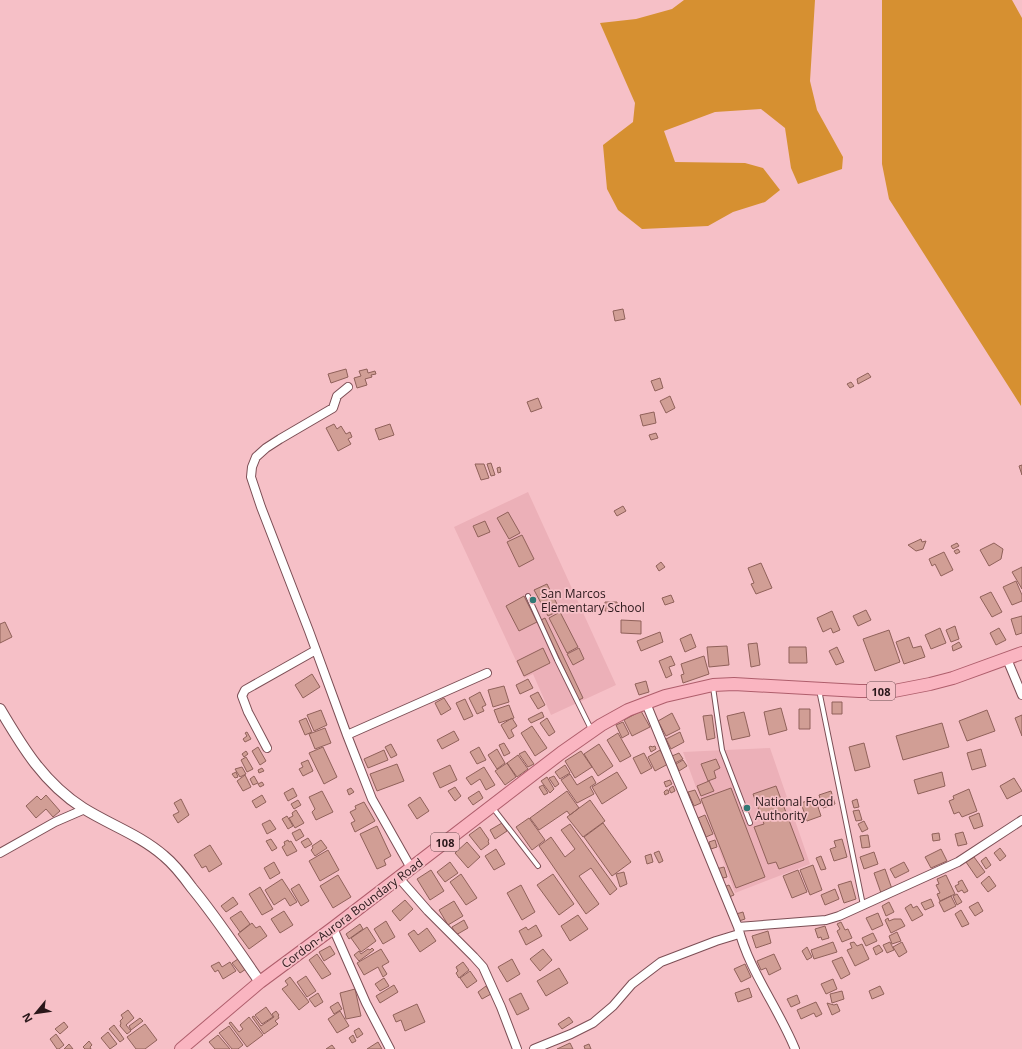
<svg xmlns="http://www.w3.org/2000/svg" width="1022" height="1049" font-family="'Open Sans',sans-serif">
<rect width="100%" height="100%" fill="#f6c0c7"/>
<!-- built -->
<path fill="#ecb0b8" d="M528 492 616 685 551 715 533 674 524 678 454 527Z
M770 748 810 864 735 893 683 752Z"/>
<!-- forest -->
<path fill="#d69031" d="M684 0H815L810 81 817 110 843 157 842 169 798 184 791 168 785 128 761 109 715 112 664 131 675 162 745 163 763 168 780 190 765 202 733 212 708 226 642 229 618 210 607 189 603 145 633 122 635 103 600 23 636 19 672 9Z
M882 0H1012L1022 18 1021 406 889 199 882 164Z"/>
<!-- building -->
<path fill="#d19e95" stroke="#90615a" d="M623 309 625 319 615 321 613 311Z
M346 369 348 377 331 383 328 374Z
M367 369 368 373 375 371 376 374 371 375 372 377 365 379 367 385 357 388 354 378 361 376 359 371Z
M868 373 871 377 858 384 857 379Z
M660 378 663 388 655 391 651 381Z
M851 382 854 386 850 388 847 384Z
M670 396 675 408 666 413 660 401Z
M538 398 542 408 531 412 527 402Z
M654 412 656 423 643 426 640 415Z
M334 424 337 429 341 426 346 434 350 432 352 437 348 439 351 444 338 451 326 428Z
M390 424 394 435 379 440 375 429Z
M656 433 658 438 651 440 649 435Z
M491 463 495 475 491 476 487 464Z
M475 464H484L489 478 481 480Z
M1022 465V475L1019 466Z
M500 467 501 472 498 473 497 468Z
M623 506 626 511 617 516 614 511Z
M508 512 520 533 509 539 497 518Z
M485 521 490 532 478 537 473 526Z
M522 535 534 559 519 567 507 542Z
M921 539 922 542 926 541 923 549 916 551 908 545Z
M957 543 959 546 953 549 951 546Z
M994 543 1003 549 1001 559 989 566 980 550Z
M958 549 960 552 956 554 954 551Z
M944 552 953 570 941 576 935 564 932 566 929 559Z
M661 562 665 567 659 571 656 566Z
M761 563 772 588 756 594 751 584 754 583 748 568Z
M1022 567V589L1012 572Z
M1016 581 1022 595V601L1012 605 1003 587Z
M547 584 560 610 548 616 534 590Z
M991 592 1002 612 992 617 980 597Z
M671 595 674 602 665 605 662 598Z
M524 596 537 622 519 631 506 606Z
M605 602H617V611H605Z
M866 610 871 620 858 626 853 616Z
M832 611 840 630 833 633 831 628 823 632 817 618Z
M560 612 578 647 567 653 549 618Z
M1022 616V633L1016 635 1011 619Z
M545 618 583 698 579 700 541 620Z
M621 620 641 621V634L621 633Z
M5 622 12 637 0 643V624Z
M955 626 959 639 951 642 946 630Z
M940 628 946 643 931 649 925 635Z
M999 628 1006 640 996 645 990 633Z
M889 630 900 662 875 671 863 639Z
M660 632 663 642 641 651 637 641Z
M691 634 696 647 685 652 680 639Z
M909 637 913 648 921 646 925 657 904 664 896 642Z
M959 642 962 647 953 651 952 646Z
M757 643 760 665 751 667 748 644Z
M727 646 729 665 709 667 707 647Z
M789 647H806L807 663H789Z
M837 647 844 662 836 665 829 651Z
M543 648 550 663 524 676 517 661Z
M579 648 584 659 573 665 567 654Z
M671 656 675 665 669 667 672 675 666 678 659 661Z
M704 656 709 674 683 683 681 675 684 674 681 664Z
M312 674 320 687 303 698 295 685Z
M528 679 533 688 520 694 516 685Z
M646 681 649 692 639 695 635 684Z
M504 686 509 702 493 707 488 690Z
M480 692 486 705 482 707 484 711 477 714 469 698Z
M538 692 545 705 538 709 530 696Z
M444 698 451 709 441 715 435 703Z
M465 699 473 716 464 720 456 703Z
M832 702H842V714H832Z
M509 705 514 718 499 723 494 710Z
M781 708 787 730 769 735 764 712Z
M799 709H810V729H799Z
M321 710 327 725 314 731 307 715Z
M987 710 995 731 967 741 959 721Z
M641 711 650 727 632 736 624 720Z
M542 712 544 717 531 723 528 719Z
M744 712 750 736 732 740 727 716Z
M672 713 680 729 666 736 658 721Z
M712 715 715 738 707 740 703 716Z
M1022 715V736L1015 718Z
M306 718 312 732 305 735 299 721Z
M512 718 517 726 511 730 514 736 509 739 501 725Z
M547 718 555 732 549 736 540 723Z
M623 722 629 734 622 738 616 725Z
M942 723 949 747 903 760 896 736Z
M532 726 547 748 535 756 521 733Z
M325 728 331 743 315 749 309 734Z
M454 731 459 740 442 749 437 740Z
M247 732 251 739 245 742 243 739 247 736 245 733Z
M680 732 684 742 671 749 666 739Z
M618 733 631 756 620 762 607 740Z
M504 743 510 753 504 756 499 745Z
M864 743 870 767 855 771 849 747Z
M391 744 397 755 391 758 385 747Z
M599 744 613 766 598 776 584 754Z
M651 746 652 747 655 746 656 749 651 752 649 747Z
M258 747 266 761 260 765 252 751Z
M323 747 337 777 324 784 309 753Z
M479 747 486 760 477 764 470 752Z
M497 749 505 763 497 769 488 755Z
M981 749 986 766 972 770 967 753Z
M384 750 388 760 368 768 364 759Z
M660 750 668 764 655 771 648 757Z
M246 751 248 754 244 757 242 754Z
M525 751 534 764 528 767 519 754Z
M581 751 592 767 575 778 565 761Z
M644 753 652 768 641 774 633 758Z
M679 753 683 759 675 763 672 756Z
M518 755 528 769 517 777 507 763Z
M246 757 253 769 247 772 241 760Z
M716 759 720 768 714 771 716 778 708 781 701 764Z
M308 760 313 771 303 776 299 769 303 767 301 763Z
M683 760 687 766 679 771 676 764Z
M507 763 516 777 505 785 495 771Z
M397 764 404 781 377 791 370 774Z
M450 765 457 780 440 788 433 773Z
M565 765 570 773 560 779 555 772Z
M242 767 246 774 240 777 235 769Z
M484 767 495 785 486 790 480 779 471 785 466 778Z
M262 768 264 771 259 773 258 770Z
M236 772 238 777 235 778 232 774Z
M617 772 627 788 602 804 592 787Z
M942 772 945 786 918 794 914 780Z
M570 774 577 785 592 776 596 783 590 787 594 794 577 803 561 780Z
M245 775 251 787 243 791 237 781Z
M254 776 258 783 253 785 250 779Z
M554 776 559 784 555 787 549 778Z
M547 777 554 789 550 793 541 781Z
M1014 778 1022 791 1007 799 1000 786Z
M670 780 672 784 666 787 664 782Z
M709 781 714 791 701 796 697 786Z
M262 782 264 785 260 787 258 784Z
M543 785 548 793 544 795 539 787Z
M673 786 675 791 671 793 669 789Z
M776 786 804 860 779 869 776 862 768 864 754 827 764 824 753 794Z
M455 787 461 796 455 801 448 791Z
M293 788 297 796 288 801 284 793Z
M351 788 354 792 349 795 347 790Z
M731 788 765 877 736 888 701 799Z
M969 789 977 811 962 817 959 812 954 814 949 801 954 799 953 796Z
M666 790H668L669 793 665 795 664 792Z
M695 790 701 803 694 806 688 792Z
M322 791 333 812 316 820 312 812 315 809 309 797Z
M479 791 483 798 473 805 468 798Z
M567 791 579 808 570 815 567 811 539 830 530 818Z
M831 791 835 804 823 808 819 795Z
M46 795 60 811 53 817 46 809 36 818 26 806 37 796 41 800Z
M262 795 266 802 256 808 252 801Z
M420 797 429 811 417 819 408 805Z
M815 798 821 816 807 821 801 803Z
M181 799 189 815 178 823 173 815 179 812 174 803Z
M857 799 859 807 854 808 852 801Z
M298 800 301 805 294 809 291 804Z
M590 800 605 821 583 837 567 817Z
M364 802 375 821 355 832 351 823 355 821 350 812 356 809 355 806Z
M296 810 304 823 295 828 289 818 293 816 292 813Z
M859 810 862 820 856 821 853 811Z
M979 813 983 826 974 829 969 817Z
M705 815 713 834 706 837 698 818Z
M287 816 293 826 288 829 282 819Z
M529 818 545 840 532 850 516 827Z
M270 820 276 829 267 834 262 824Z
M864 821 868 829 862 832 858 824Z
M502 823 507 831 495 839 490 830Z
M603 823 631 862 612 876 584 837Z
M570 824 617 889 610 895 591 868 579 876 599 904 586 914 539 846 551 837 565 857 575 849 561 830Z
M377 826 391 856 384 860 386 865 377 869 360 834Z
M480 827 489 840 488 841 489 844 481 850 469 835Z
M300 829 304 836 296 841 292 833Z
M963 832 967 844 958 846 955 834Z
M939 833 940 840 933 841 932 834Z
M868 835 870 847 862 848 860 836Z
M308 838 312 844 305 848 301 842Z
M271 839 277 848 272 851 266 841Z
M842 839 847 857 834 861 830 849 836 847 834 841Z
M288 840 289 842 291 841 297 851 287 856 282 847 285 845 284 842Z
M321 840 327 848 315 856 311 850 313 848 312 846Z
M715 840 717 847 711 849 709 842Z
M467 842 480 857 468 868 455 853Z
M210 845 222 864 209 872 206 866 202 868 194 855Z
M1000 848 1006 856 1000 861 994 853Z
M496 849 505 864 494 870 485 856Z
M941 849 947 861 931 868 925 857Z
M328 850 339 870 320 881 309 861Z
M659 851 663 861 659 863 654 853Z
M874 852 878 864 864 869 860 857Z
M651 854 653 862 647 864 645 856Z
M821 856 826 869 821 870 816 858Z
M974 857 985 872 977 878 966 862Z
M986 857 991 865 986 869 981 861Z
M274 862 280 873 270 879 264 868Z
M450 862 458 873 445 882 437 872Z
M904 862 909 871 895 878 890 869Z
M813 865 822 890 810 895 800 870Z
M724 867 727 877 719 879 716 869Z
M885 869 892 889 881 893 874 873Z
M431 870 444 891 430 900 417 879Z
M798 870 807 892 792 898 783 876Z
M624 872 627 884 620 887 616 874Z
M461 874 477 898 466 905 450 882Z
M553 874 574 904 559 915 537 885Z
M338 875 351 897 333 908 320 886Z
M946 875 955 894 940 901 937 894 940 893 936 885 939 884 937 879Z
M989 876 996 886 988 892 981 883Z
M282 879 297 902 290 906 285 898 274 905 265 890Z
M962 880 968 891 964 893 962 890 958 892 955 886 959 884 958 882Z
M851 881 856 899 844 903 838 885Z
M299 884 309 901 301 906 291 889Z
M521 885 535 912 522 920 507 893Z
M729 885 734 895 729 897 724 887Z
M260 887 273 909 262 915 249 894Z
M835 889 839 899 825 905 821 895Z
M957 894 962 902 957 905 953 896Z
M951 896 956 906 944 912 939 902Z
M233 897 238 904 226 912 221 906Z
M931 899 934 906 925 910 921 903Z
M405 900 413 909 400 921 392 911Z
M454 901 463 916 448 925 439 910Z
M889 902 894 912 886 916 882 906Z
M978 902 983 911 975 916 969 907Z
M911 904 913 908 917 906 923 915 912 921 905 908Z
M961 910 969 924 962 927 955 914Z
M241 911 250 924 240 932 230 918Z
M284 911 293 925 280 933 271 919Z
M743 912 745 919 739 921 736 914Z
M878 913 883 925 872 930 866 918Z
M578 915 588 929 570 941 561 926Z
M888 918 889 921 894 919H901L905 926 891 933 885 920Z
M464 920 468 928 456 935 452 927Z
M386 921 395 937 383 944 374 929Z
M841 922 845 930 848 929 852 938 842 942 837 931 840 929 837 924Z
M252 923 256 928 260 926 267 936 249 949 238 934Z
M360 924 363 929 349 939 346 934Z
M536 925 542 936 526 945 519 931 526 927 528 930Z
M825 926 829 938 822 940 821 937 818 938 815 929Z
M367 927 376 941 361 952 351 938Z
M427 928 436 941 420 952 408 934 414 930 418 935Z
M768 931 771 943 756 948 752 936Z
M897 932 901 941 892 944 889 936Z
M873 933 877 941 866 946 862 938Z
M833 942 837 952 814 959 811 950Z
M854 942 857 946 862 944 869 959 855 966 847 950 852 948 850 943Z
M890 942 894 950 887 953 883 945Z
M902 942 907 952 899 957 893 947Z
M879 945 883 951 876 955 873 948Z
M330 946 335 954 324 961 319 952Z
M807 947 812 957 807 960 802 951Z
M372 948 374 950 359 961 354 955 359 951 361 954 368 949 370 950Z
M381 949 389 962 382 966 387 974 383 977 378 967 364 975 357 963Z
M543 949 552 960 540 971 530 959Z
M317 954 331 974 322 979 309 960Z
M774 954 781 969 769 975 766 968 761 970 757 961Z
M842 957 850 974 841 979 832 961Z
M238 959 246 969 240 973 232 963Z
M512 959 520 974 507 982 498 967Z
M219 962 222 967 230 962 236 971 223 979 218 970 215 972 211 966Z
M463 962 469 970 459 978 456 973 458 971 456 967Z
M745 964 751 977 741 982 734 969Z
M559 968 568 983 546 996 537 981Z
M470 971 477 981 467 988 460 978Z
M306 976 316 991 307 997 297 982Z
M290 977 309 1002 299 1010 282 989 288 985 285 981Z
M384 978 389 986 380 991 375 984Z
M833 979 837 989 826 994 821 984Z
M394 985 398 992 380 1003 376 996Z
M486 986 491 994 482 999 478 992Z
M880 986 884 994 872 999 869 991Z
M749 988 752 997 738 1002 735 993Z
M355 989 361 1016 346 1019 340 993Z
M842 991 844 999 832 1003 830 994Z
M318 993 323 1002 315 1007 309 999Z
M521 993 529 1009 517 1015 509 999Z
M797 995 800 1003 791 1007 787 999Z
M338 1002 342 1009 334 1014 330 1007Z
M816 1002 822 1014 816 1017 814 1013 801 1019 797 1010Z
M827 1003 834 1005 837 1004 840 1011 832 1015Z
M417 1004 425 1022 405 1031 401 1020 396 1022 393 1015Z
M266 1007 273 1017 262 1024 255 1015Z
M128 1010 134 1018 126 1025 131 1031 127 1034 120 1026 121 1023 120 1021 123 1018 121 1015Z
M276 1011 279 1015 278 1016 279 1018 275 1021 278 1024 264 1034 252 1017 254 1016 261 1026 274 1017 272 1014Z
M340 1011 349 1026 337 1033 328 1019Z
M249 1017 263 1035 247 1047 229 1023 231 1022 239 1032 243 1029 240 1025Z
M569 1017 573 1022 562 1029 558 1024Z
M140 1018 143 1021 131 1030 129 1026Z
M64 1022 68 1027 60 1034 55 1029Z
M145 1024 157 1040 145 1049H136L127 1037Z
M114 1025 124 1039 120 1042 109 1029Z
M229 1026 243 1045 238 1049H232L219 1033Z
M359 1028 363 1034 357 1038 354 1031Z
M108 1032 117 1044 110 1049 101 1038Z
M56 1034 64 1045 59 1049H57L50 1039Z
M218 1035 230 1049H215L209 1042Z
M353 1035 356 1041 352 1043 349 1038Z
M89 1041 92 1045 90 1047 91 1049H85L83 1047Z
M378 1042 382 1049H367Z
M570 1043 573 1049H557Z
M69 1044 73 1049H64Z
M589 1044 591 1049H585L584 1046Z
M332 1045 335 1049H326Z"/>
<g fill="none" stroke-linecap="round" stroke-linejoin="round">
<!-- service casing -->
<g stroke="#7c4e55" stroke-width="6">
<path id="service" d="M528 596 557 660 591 729
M713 687 722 750 750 823
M819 690 863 905
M493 808 538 866"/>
</g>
<!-- minor casing -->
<g stroke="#7c4e55" stroke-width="10">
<path id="minor" d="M348 387 337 396 333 408 280 439 266 448 256 457 252 467 251 477 261 507 309 631 347 735 372 799 411 868
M1007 659 1022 695
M646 703 738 927C749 971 778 1007 795 1049
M347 735 487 673
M267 748 248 712 242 696 245 690 316 650
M0 853 55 822 85 809
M399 878 428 911 474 957 483 967 501 1007 517 1049
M738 927 826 920 839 916 958 862 1022 820
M333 928 366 1003 390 1049
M534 1049 571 1034 593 1023 613 1006 632 984 661 962 716 941 739 934"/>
</g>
<!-- tertiary casing -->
<g stroke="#7c4e55" stroke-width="12">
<path id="tertiary" d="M0 709C23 748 44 783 83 808 110 825 140 835 164 856 175 865 184 877 192 888 217 918 238 951 260 982"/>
</g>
<!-- primary casing -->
<g stroke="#af5e6c" stroke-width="14">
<path id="primary" d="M181 1049 260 982 333 928 561 753 601 725 628 710 665 696 713 685 734 684 859 691H894L930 684 953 678 1022 653"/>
</g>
<!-- service -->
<use href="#service" stroke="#fff" stroke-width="4"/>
<!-- minor -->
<use href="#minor" stroke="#fff" stroke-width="8"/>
<!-- tertiary -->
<use href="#tertiary" stroke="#fff" stroke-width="10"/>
<!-- primary -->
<use href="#primary" stroke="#fab5c1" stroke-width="12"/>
</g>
<!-- markers -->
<g fill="#307874" stroke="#f6c0c7" stroke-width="1.5">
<circle cx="533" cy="600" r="4"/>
<circle cx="747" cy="808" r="4"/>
</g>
<g text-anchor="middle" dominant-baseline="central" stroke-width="3.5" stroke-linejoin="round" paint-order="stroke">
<!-- shield labels -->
<g fill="#f6c0c7" stroke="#674a4e" stroke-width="1">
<rect x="867" y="682" width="28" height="18" rx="3"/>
<rect x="431" y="833" width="28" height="18" rx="3"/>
</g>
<g font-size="11" font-weight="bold" fill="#2a171a">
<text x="881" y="691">108</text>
<text x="445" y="842">108</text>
</g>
<!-- poi labels -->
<g font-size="12" fill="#2a171a" stroke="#f6c0c7" text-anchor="start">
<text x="541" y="593">San Marcos<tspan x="541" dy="14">Elementary School</tspan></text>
<text x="755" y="801">National Food<tspan x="755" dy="14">Authority</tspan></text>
</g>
<!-- street labels -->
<g font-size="12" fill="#2a171a" stroke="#f6c0c7">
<text transform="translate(352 913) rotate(-37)">Cordon-Aurora Boundary Road</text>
</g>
</g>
<!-- north arrow -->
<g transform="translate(36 1013) rotate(241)" stroke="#f6c0c7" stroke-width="3" paint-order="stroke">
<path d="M0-3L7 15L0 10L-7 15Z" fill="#2a171a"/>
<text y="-6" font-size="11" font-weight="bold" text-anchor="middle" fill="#2a171a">N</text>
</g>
</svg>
